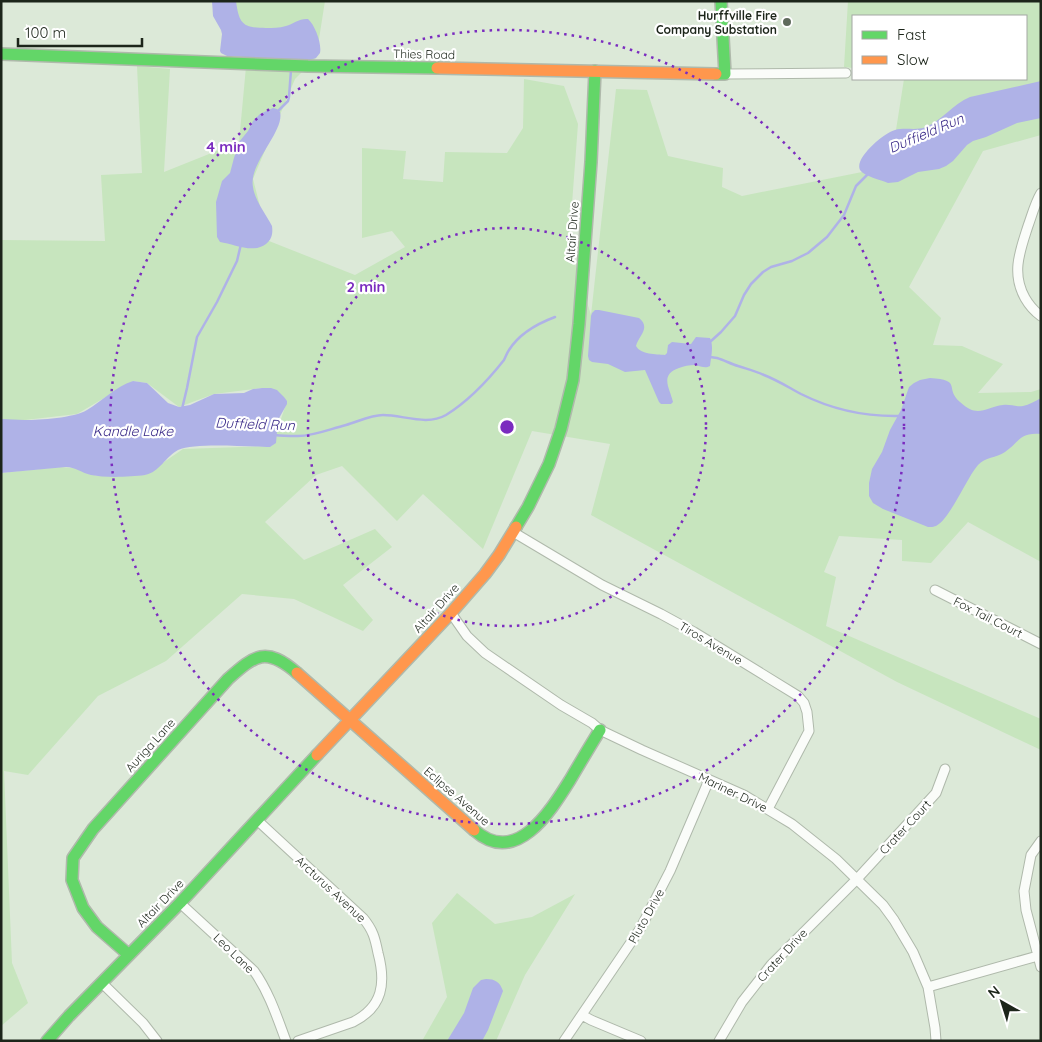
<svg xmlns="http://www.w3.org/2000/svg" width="1042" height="1042" font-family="Quicksand,sans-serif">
<rect width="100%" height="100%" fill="#dce9d8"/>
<!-- green -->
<path fill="#c7e5be" d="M219 1H325L316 58 295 79 253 179 269 241 355 275 405 247 392 231 362 238V148L406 151 403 179 443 182 445 152 507 153 523 128 524 79 564 86 578 124 569 244 591 315 616 89 647 90 668 156 723 168 722 187 742 196 862 172 896 130 904 79H1026V16H853V68L844 67 848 1H1041V135L983 151 909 287 941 318 933 345 962 346 1003 364 978 393 1031 392 1041 389V562L968 522 931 563 902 561V540L839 536 824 572 836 577 826 626 1041 719V750L897 682 591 515 610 444 532 431 483 549 423 494 397 521 342 466 316 475 265 522 304 560 375 529 392 547 343 585 373 620 363 631 294 599 242 594 166 661 98 696 28 775 4 771 12 963 28 1003 1 1026V473L60 467 74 468 97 476 145 475 183 449 272 446 287 401 262 388 214 394 179 407 147 383 133 381 77 414 25 420H1V240L105 241 101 175 142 173 137 66 170 69 164 172 239 142 247 56Z
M457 893 495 924 532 917 575 894 525 975 496 1041H422L447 997 432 923Z"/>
<!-- water -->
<path fill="#afb2e7" d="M212 1H236C239 24 243 28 266 28 273 28 279 28 286 26 293 24 300 18 308 19 315 25 322 44 320 53L316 58 310 60 274 59 227 56 221 53 220 51 222 34 221 30 213 16Z
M1041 81V118L1017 123 986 137 973 141 967 145 953 161 946 166 939 169 918 172 898 182 888 183C881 180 864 176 860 170 854 158 884 133 895 130 905 127 916 131 926 127 941 121 953 104 970 97Z
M273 108 277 109 280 112C285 131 248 164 253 187 255 201 266 214 272 226 273 233 272 239 266 244 253 254 234 244 220 242L217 237 216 202 222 181 230 173 234 158 239 142 248 131 253 121 260 114Z
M595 310H599L639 318C651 328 639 335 636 346 641 355 656 354 665 355L667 353 668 345 672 342 691 344 696 337 710 338C714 346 711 357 710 366 705 369 701 366 695 365 689 365 684 366 679 368 659 375 670 388 673 402L671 404H661L659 402 645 370 625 372 608 364 592 362 589 360 588 356 591 316 592 313Z
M930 378C963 380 944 388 960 402 978 419 985 407 1003 405 1010 404 1016 407 1023 406 1029 405 1035 401 1041 398V434C1019 432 1020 442 1005 452 996 458 985 457 978 465 966 479 950 519 936 526 933 527 932 527 928 527L883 509 873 503 869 496V483L872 469 882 452 890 430 901 410 909 387 914 383 920 380Z
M133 381 147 383 168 403 179 407 190 405 214 394 244 393 253 389 262 388H271L277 390 284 397 287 401V404L278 420 276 443 270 447C249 447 196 442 178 450 165 457 160 472 145 475 130 477 105 478 91 475 82 473 75 467 66 467L1 473V419C9 419 17 420 25 420 40 420 74 418 87 410 102 401 115 387 133 381Z
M486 979C495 979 500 982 503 991L488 1030 482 1041H447L464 1013 473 988 481 980Z"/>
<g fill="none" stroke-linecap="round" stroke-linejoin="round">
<!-- stream -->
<path stroke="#afb2e7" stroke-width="2.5" d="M277 112 288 101 289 97 291 70
M711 341 721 332 735 316 744 295 751 284 763 272 771 267 792 261 808 253 827 237 844 215 856 186 869 173
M710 357 717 358C724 360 731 364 738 366 747 369 755 371 764 375 777 380 788 387 801 394 833 410 865 417 901 416
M182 409 187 388 197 337 217 302 237 261 241 244
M275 435C282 436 290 436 298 436 314 436 330 429 346 425 357 422 371 415 383 415 403 415 427 426 446 415 467 402 489 379 504 360 506 356 507 353 509 350 519 334 539 323 555 317"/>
<!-- street casing -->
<g stroke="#afb9ab" stroke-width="11">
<path id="street" d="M725 74 846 73
M1041 193C1035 203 1032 215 1028 226 1020 251 1011 273 1025 298 1029 305 1034 311 1041 316
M513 532 602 585 661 614 694 632 798 696 804 703 807 712 809 731 768 809
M935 590 1041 644
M451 613 467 636 485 653 561 705 592 723 600 730 642 750 744 795 792 824 836 859 883 905 894 920 913 952 928 987 935 1028 936 1041
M257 820 363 918C373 930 375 938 378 953 386 983 383 1007 353 1022L298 1041
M1041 841 1031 855 1024 891 1026 910 1041 967
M180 903 254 971C269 992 277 1017 286 1041
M102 983 143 1023 157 1041
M928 987 1041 955
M582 1015 591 1020 641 1041
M564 1041 640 929 670 871 709 780
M719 1041 742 1002 771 965 857 879 936 793 945 769"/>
</g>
<!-- fast casing -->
<g stroke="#afb9ab" stroke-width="14">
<path id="fast" d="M1 54 308 66 437 68
M716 74H725L721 1
M516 527 528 507 549 464 561 429 573 380 579 324 591 162 595 71
M474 830C516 867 550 812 570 780 580 763 590 746 600 730
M129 955 97 927 83 908 72 880 73 858 93 829 228 679C255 655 266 646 297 673
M47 1041 69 1016 180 903 317 755"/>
</g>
<!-- slow casing -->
<g stroke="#afb9ab" stroke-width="14">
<path id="slow" d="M437 68 716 74
M297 673 474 830
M317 755 451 613 485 574 499 555 516 527"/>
</g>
<!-- street -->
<use href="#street" stroke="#fafcf9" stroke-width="9"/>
<!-- fast -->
<use href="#fast" stroke="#63d668" stroke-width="11"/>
<!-- slow -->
<use href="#slow" stroke="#ff974d" stroke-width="11"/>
</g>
<!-- distance rings -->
<g fill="none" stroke="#7b2cbf" stroke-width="2.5" stroke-dasharray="2.5 5">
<circle cx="507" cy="427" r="199"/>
<circle cx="507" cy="427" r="397"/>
</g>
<!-- markers -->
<circle fill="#5f6a5c" stroke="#fff" stroke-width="2" cx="787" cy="22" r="5"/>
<g text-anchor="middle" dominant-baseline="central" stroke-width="4.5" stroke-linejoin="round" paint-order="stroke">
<!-- poi labels -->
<g font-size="12" font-weight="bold" fill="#1c251a" stroke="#fff" text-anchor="end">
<text x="777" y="15">Hurffville Fire<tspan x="777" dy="14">Company Substation</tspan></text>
</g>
<!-- street labels -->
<g font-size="12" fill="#1c251a" stroke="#fff">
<text transform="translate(424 54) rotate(1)">Thies Road</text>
<text transform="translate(572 232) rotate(-86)">Altair Drive</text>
<text transform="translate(436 608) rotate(-48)">Altair Drive</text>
<text transform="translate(988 617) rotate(27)">Fox Tail Court</text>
<text transform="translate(711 643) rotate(31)">Tiros Avenue</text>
<text transform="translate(150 745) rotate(-48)">Auriga Lane</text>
<text transform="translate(733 792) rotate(26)">Mariner Drive</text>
<text transform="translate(457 796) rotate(41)">Eclipse Avenue</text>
<text transform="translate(905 827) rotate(-47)">Crater Court</text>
<text transform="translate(331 889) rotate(43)">Arcturus Avenue</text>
<text transform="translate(160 903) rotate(-46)">Altair Drive</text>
<text transform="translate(646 916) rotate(-61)">Pluto Drive</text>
<text transform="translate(234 953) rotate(44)">Leo Lane</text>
<text transform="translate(782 955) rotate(-47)">Crater Drive</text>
</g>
<!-- water labels -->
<g font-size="14" font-style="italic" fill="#3a2a88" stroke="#fff">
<text transform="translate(926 133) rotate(-23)">Duffield Run</text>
<text transform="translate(255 424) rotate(2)">Duffield Run</text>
<text x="133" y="431">Kandle Lake</text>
</g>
</g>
<circle cx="507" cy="427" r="8" fill="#7b2cbf" stroke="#fff" stroke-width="2.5"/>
<g font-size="15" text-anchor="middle" font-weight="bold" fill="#7b2cbf" stroke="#fff" stroke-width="4.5" stroke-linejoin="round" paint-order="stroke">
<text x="226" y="152">4 min</text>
<text x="366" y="292">2 min</text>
</g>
<!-- border -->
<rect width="1042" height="1042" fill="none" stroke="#1c251a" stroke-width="5"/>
<!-- legend -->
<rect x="852" y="15" width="175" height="65" fill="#ffffff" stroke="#a4a8a3"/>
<rect x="862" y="31" width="25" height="8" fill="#63d668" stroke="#a4a8a3"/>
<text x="897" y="40" font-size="15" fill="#1c251a">Fast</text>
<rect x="862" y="56" width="25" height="8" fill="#ff974d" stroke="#a4a8a3"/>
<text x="897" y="65" font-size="15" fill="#1c251a">Slow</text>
<!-- north arrow -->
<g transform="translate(1002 1002) rotate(321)" stroke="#ffffff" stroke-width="4" paint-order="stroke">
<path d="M0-4L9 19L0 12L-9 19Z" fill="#1c251a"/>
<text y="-8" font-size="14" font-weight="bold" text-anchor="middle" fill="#1c251a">N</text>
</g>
<!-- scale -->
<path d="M18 38v8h124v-8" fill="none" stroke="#1c251a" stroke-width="2.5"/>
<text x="25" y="38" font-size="15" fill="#1c251a" stroke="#ffffff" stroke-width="4" paint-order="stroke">100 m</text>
</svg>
